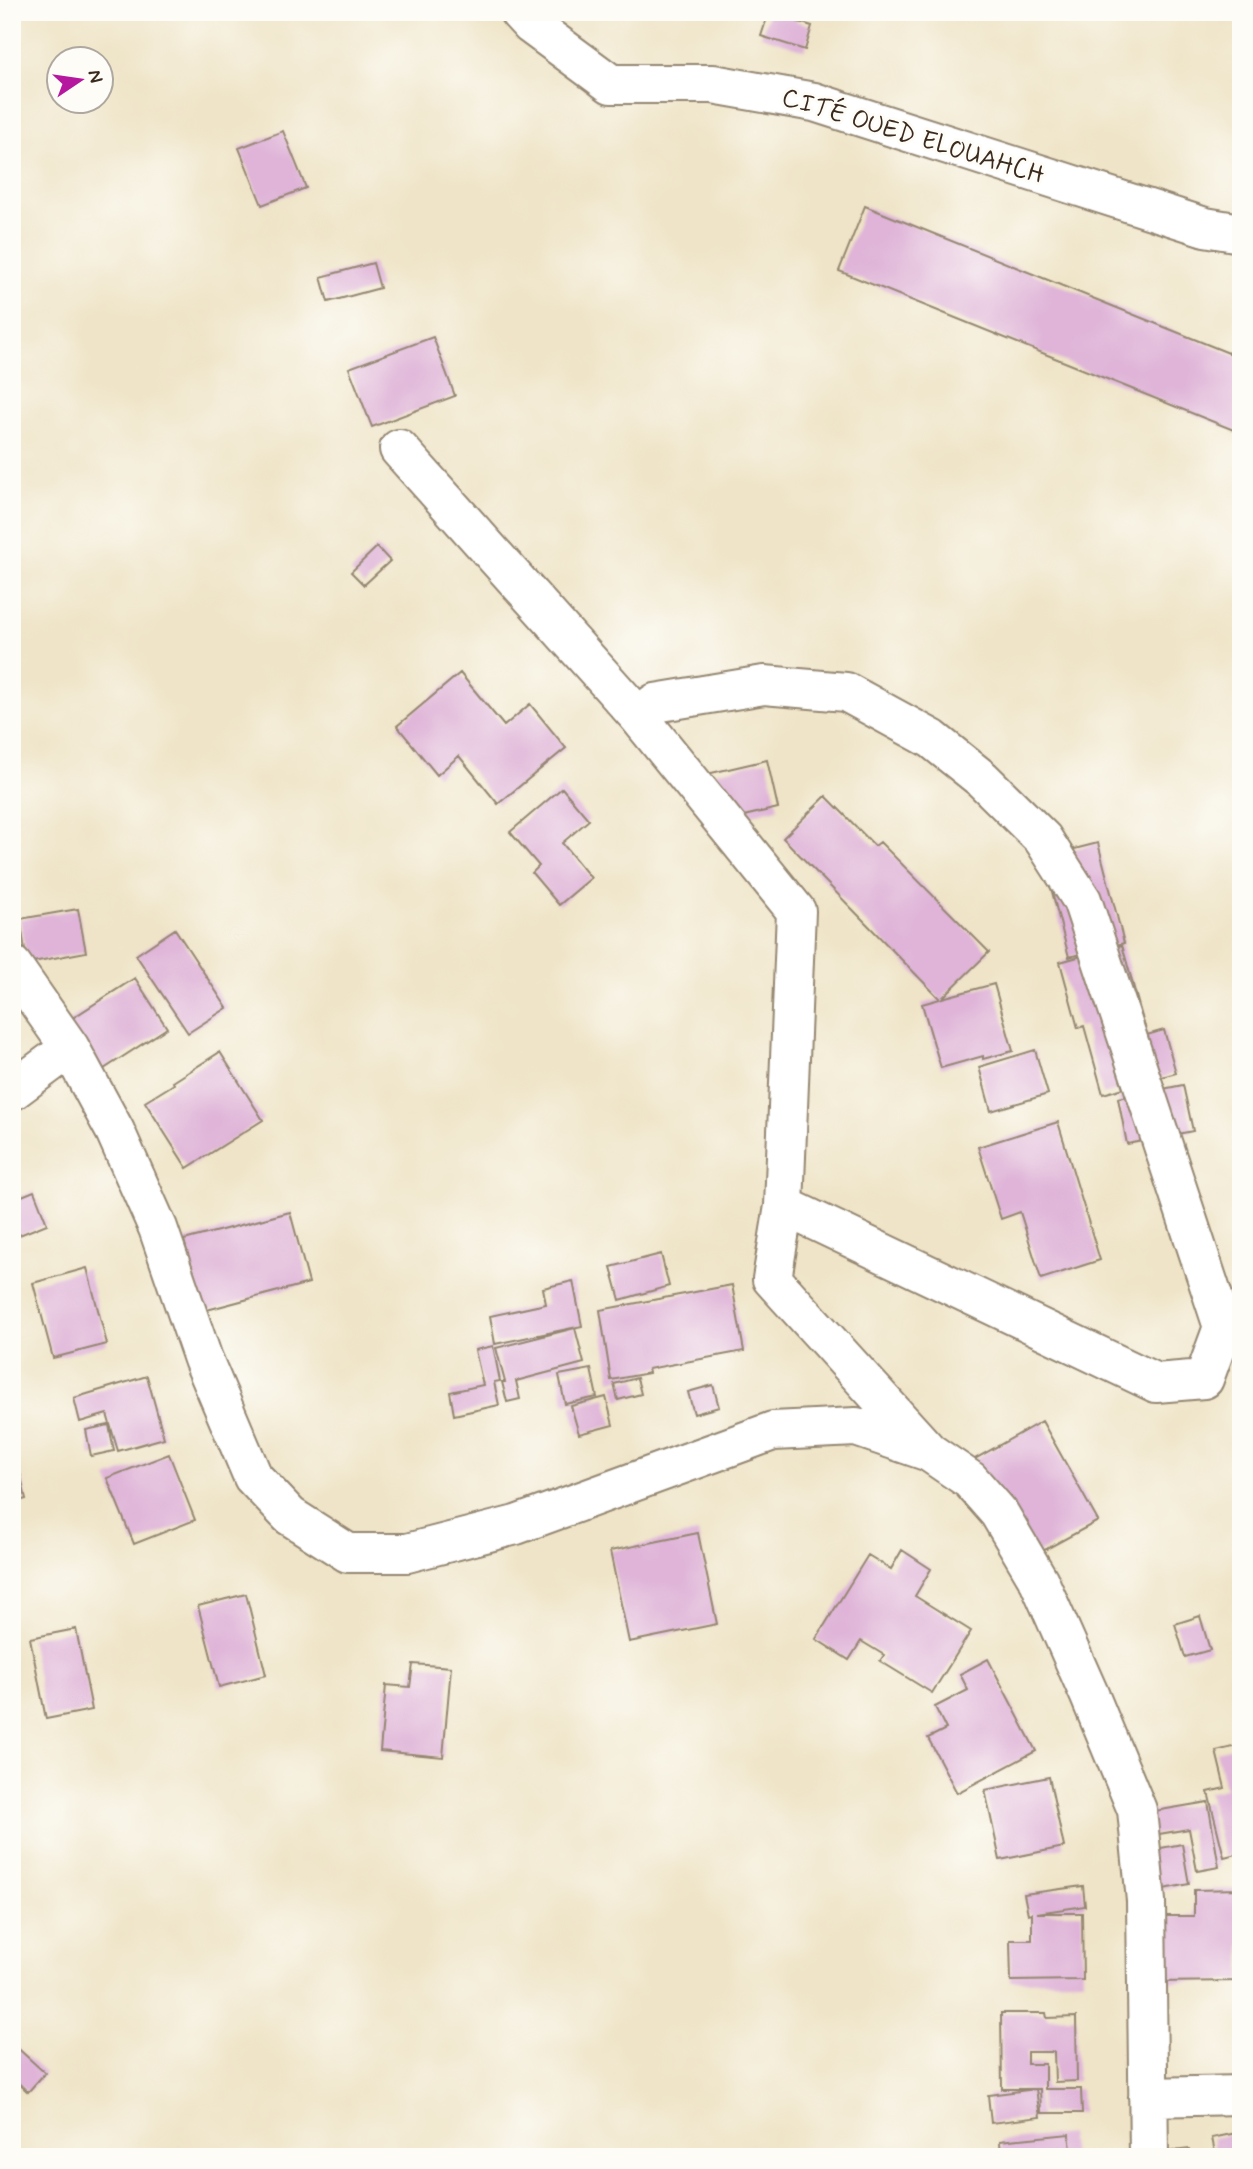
<svg xmlns="http://www.w3.org/2000/svg" width="1253" height="2169" font-family="Mynerve,sans-serif">
<rect width="100%" height="100%" fill="#fdfcf7"/>
<filter id="ink" filterUnits="userSpaceOnUse"><feTurbulence type="fractalNoise" baseFrequency=".0143" numOctaves="2"/><feDisplacementMap in="SourceGraphic" scale="14" xChannelSelector="R" yChannelSelector="G"/><feConvolveMatrix kernelMatrix="1 2 1 2 8 2 1 2 1" color-interpolation-filters="sRGB"/></filter>
<filter id="wash" filterUnits="userSpaceOnUse"><feTurbulence type="fractalNoise" baseFrequency=".00686" numOctaves="4" result="noise"/><feDisplacementMap in="SourceGraphic" scale="28" xChannelSelector="R" yChannelSelector="G"/><feGaussianBlur stdDeviation="1.57" result="paint"/><feColorMatrix in="noise" values="0 0 0 0 0 0 0 0 0 0 0 0 0 0 0 0 0 1.4 0 .05"/><feComposite in="paint" operator="in"/></filter>
<g filter="url(#wash)">
<rect width="100%" height="100%" fill="#efe4c7"/>
<g id="blocks">
<!-- building -->
<path fill="#dfb4d8" d="M769 12H799L796 21 812 26 805 50 761 36Z
M283 131 306 188 262 205 239 148Z
M865 206 1241 358V433L839 271Z
M373 263 380 288 328 302 321 277Z
M433 337 455 396 372 427 349 368Z
M377 547 390 561 364 585 351 572Z
M460 673 504 726 530 704 566 748 498 804 459 756 437 775 397 726Z
M767 760 778 808 718 822 707 774Z
M562 788 589 820 562 843 591 878 559 905 532 873 539 866 510 832Z
M826 796 875 846 880 842 989 952 942 998 994 984 1013 1051 983 1059V1056L941 1068 922 1004 940 999 783 838Z
M1098 843 1124 943 1069 957 1043 857Z
M78 909 86 952 27 963 20 919Z
M175 929 227 1008 188 1033 136 955Z
M1122 945 1147 1035 1164 1030 1176 1073 1103 1094 1084 1026 1078 1028 1060 962Z
M135 978 167 1028 90 1078 57 1028Z
M1035 1050 1048 1094 991 1111 979 1067Z
M220 1052 263 1120 187 1168 145 1102 174 1084 173 1082Z
M1183 1085 1193 1131 1127 1144 1118 1098Z
M1058 1122 1100 1260 1041 1279 1020 1212 1001 1219 978 1147Z
M34 1191 47 1224 12 1238V1200Z
M290 1212 309 1283 203 1311 184 1240Z
M661 1254 669 1286 620 1300 611 1267Z
M87 1268 107 1344 53 1358 33 1283Z
M573 1281 582 1326 495 1344 490 1316 546 1304 543 1288Z
M732 1285 744 1351 648 1369 649 1373 611 1380 600 1310Z
M575 1328 584 1363 516 1381 520 1399 507 1402 502 1382H505L496 1348Z
M493 1346 500 1381 494 1382 499 1405 454 1415 450 1392 483 1385 475 1350Z
M591 1369 597 1397 565 1404 559 1375Z
M147 1376 164 1438 118 1451 107 1414 80 1422 74 1398Z
M637 1378 641 1394 618 1400 614 1384Z
M713 1385 719 1407 694 1414 688 1392Z
M606 1397 613 1425 579 1434 571 1406Z
M1042 1421 1098 1521 1030 1558 975 1459Z
M109 1425 114 1451 91 1456 86 1430Z
M13 1442 26 1499 12 1503V1443Z
M169 1454 195 1520 134 1544 107 1478Z
M698 1533 717 1624 629 1642 610 1551Z
M902 1550 931 1569 915 1596 971 1631 932 1693 880 1661 884 1655 861 1641 849 1660 816 1639 868 1555 891 1569Z
M246 1594 266 1675 219 1687 198 1606Z
M1200 1616 1210 1650 1185 1657 1175 1624Z
M76 1629 92 1710 46 1719 30 1638Z
M988 1659 1036 1751 957 1793 928 1738 946 1729 935 1707 968 1690 960 1674Z
M413 1664 451 1667 443 1757 380 1751 386 1685 410 1687Z
M1241 1745V1853L1224 1857 1208 1792 1225 1788 1216 1751Z
M1049 1777 1064 1847 1000 1860 985 1790Z
M1208 1802 1219 1867 1197 1871 1189 1829 1141 1837 1137 1814Z
M1182 1844 1189 1884 1143 1893 1135 1853Z
M1083 1886 1085 1906 1037 1913H1082L1083 1980 1011 1981 1010 1940H1032V1913L1028 1914 1024 1894Z
M1241 1889V1981L1152 1982 1151 1916H1194V1890Z
M1001 2013H1046L1047 2018 1076 2017 1077 2081 1055 2082 1054 2052H1027V2064H1045V2089H1081L1082 2113H1041L1040 2089H1036L1040 2117 991 2123 988 2095 1036 2089H1002Z
M12 2043 45 2073 28 2092 12 2077Z
M1241 2132V2157H1216L1212 2138Z
M1069 2134 1072 2157H1001L1000 2141Z
M1189 2149 1190 2157H1149L1148 2154Z"/>
</g>
</g>
<g filter="url(#ink)">
<use href="#blocks" fill-opacity="0" stroke="#958772" stroke-width="2"/>
<g fill="none" stroke-linecap="round" stroke-linejoin="round">
<!-- minor casing -->
<g stroke="#958772" stroke-width="42">
<path id="minor" d="M519 12 531 25 611 84H713L814 102 1205 227 1241 233
M399 449 638 716
M12 965 70 1048 115 1131 158 1228 203 1359 253 1477 290 1516 348 1553H407L516 1525 773 1431 856 1427 929 1452 970 1480 999 1513 1039 1581 1089 1694 1137 1810 1146 1901 1149 2157
M12 1091 70 1048
M784 1206 796 911 638 716 655 703 764 685 846 692 932 739 982 779 1043 839 1082 900 1223 1327 1204 1379 1156 1383 784 1206 772 1279 929 1452
M1148 2097 1241 2095"/>
</g>
<!-- minor -->
<use href="#minor" stroke="#fff" stroke-width="38"/>
</g>
</g>
<g text-anchor="middle" dominant-baseline="central" stroke-width="6" stroke-linejoin="round" paint-order="stroke">
<!-- street labels -->
<g font-size="26" fill="#3b2a1e" stroke="#fdfcf7">
<text transform="translate(913 137) rotate(17)">CITÉ OUED ELOUAHCH</text>
</g>
</g>
<!-- margin -->
<rect width="1253" height="2169" fill="none" stroke="#fdfcf7" stroke-width="42"/>
<!-- north arrow -->
<g transform="translate(80 80) rotate(77)"><circle r="33" fill="#fdfcf7" stroke="#afa8a0" stroke-width="2"/>
<path d="M0-5L12 26L0 18L-12 26Z" fill="#b5179e"/>
<text y="-10" font-size="19" font-weight="bold" text-anchor="middle" fill="#3b2a1e">N</text>
</g>
</svg>
